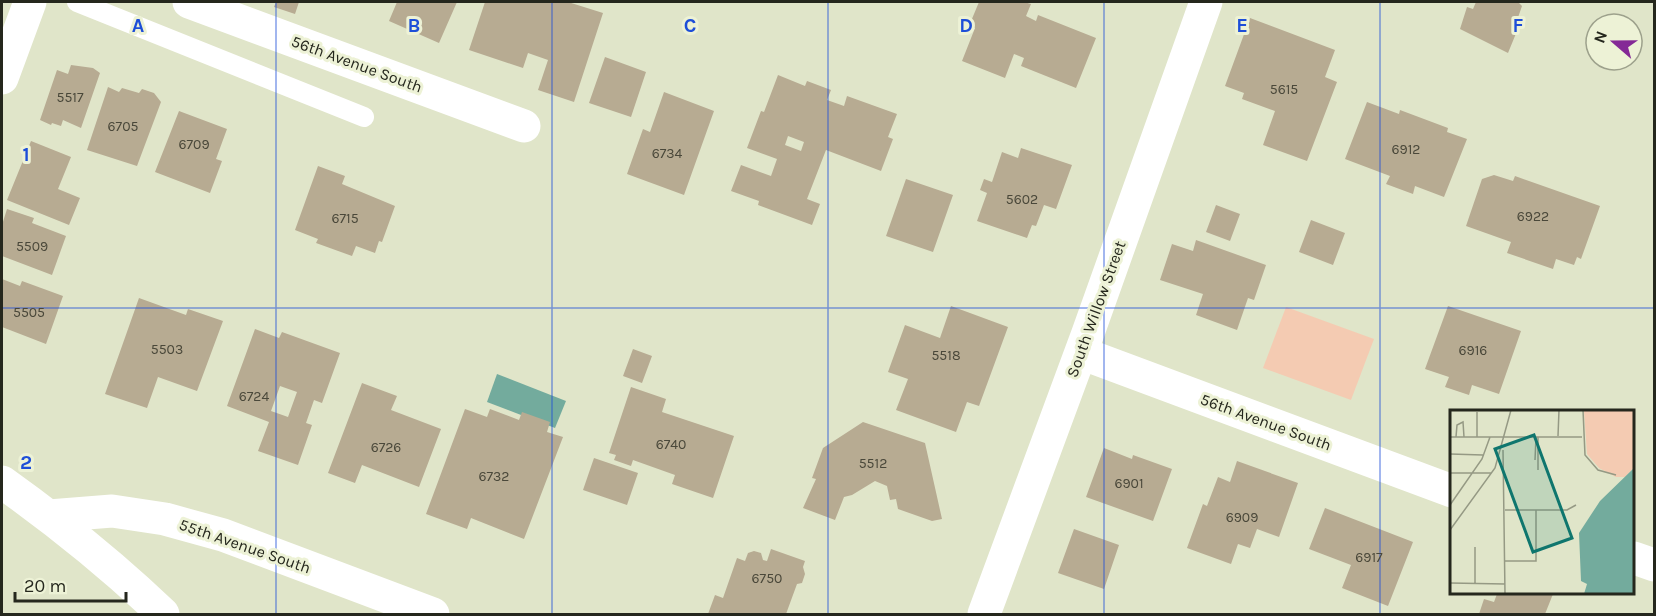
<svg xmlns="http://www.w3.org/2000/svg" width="1656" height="616" font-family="Karla,sans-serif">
<rect width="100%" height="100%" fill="#e0e5c9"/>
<!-- green -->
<path fill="#f4cbb2" d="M1286 307 1374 339 1351 400 1263 368Z"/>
<!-- water -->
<path fill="#73ab9d" d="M497 374 566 401 555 428 487 402Z"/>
<!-- building -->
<path fill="#b7ab92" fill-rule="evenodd" d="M276 2H299L295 14 274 7Z
M397 2H457L439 43 389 21Z
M485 2H568L603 13 574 102 538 90 548 60 528 53 523 68 469 50Z
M979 2H1024L1031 4 1026 16 1036 21 1038 15 1096 38 1076 88 1021 66 1024 58 1014 54 1005 78 962 61 975 28 969 26Z
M1476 2H1518L1522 6 1514 29 1517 31 1508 53 1460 29 1467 7 1473 9Z
M1250 18 1335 50 1325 77 1337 82 1307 161 1263 145 1275 111 1242 99 1244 93 1225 86Z
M605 57 646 72 631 117 589 103Z
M71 65 93 68 100 73 81 128 63 120 61 126 52 123 51 125 40 120 57 70 68 74Z
M778 75 805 86 807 81 831 90 827 100 844 106 847 96 897 114 888 137 893 139 881 171 826 150 807 199 820 204 812 225 758 205 759 201 731 191 741 165 771 176 777 159 747 148 761 111 764 112ZM788 136 804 142 801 151 785 145Z
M108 87 119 92 122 88 139 93 142 89 154 93 161 102 137 166 87 150Z
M664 92 714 111 684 195 627 174 643 129 650 132Z
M1367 102 1399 114 1400 110 1448 128 1447 132 1467 139 1444 197 1415 186 1413 194 1386 184 1390 176 1345 159Z
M179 111 227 129 216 159 222 161 210 193 155 172Z
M31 141 71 157 58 189 80 198 69 225 7 200Z
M1021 148 1072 165 1056 209 1044 205 1036 226 1032 225 1027 238 977 221 987 193 980 190 984 179 992 182 1002 152 1018 158Z
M318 166 345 176 342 184 395 206 382 242 379 241 375 253 356 246 352 256 316 243 318 239 295 230Z
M1494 175 1513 181 1515 176 1600 206 1581 259 1577 257 1574 265 1556 259 1553 269 1507 253 1511 242 1466 226 1482 179Z
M906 179 953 195 933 252 886 236Z
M1216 205 1240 214 1230 241 1206 232Z
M7 209 34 218 32 223 66 236 52 275 2 256V225Z
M1311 220 1345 233 1333 265 1299 252Z
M1196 240 1266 265 1254 300 1248 298 1237 330 1196 315 1203 294 1160 280 1172 244 1193 251Z
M2 279 20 286 22 281 63 296 46 344 2 327Z
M139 298 186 315 188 309 223 321 197 391 158 377 147 408 105 394Z
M951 306 1008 327 979 406 967 402 956 432 896 410 908 379 888 372 905 325 940 338Z
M1448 306 1521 331 1499 394 1472 385 1469 395 1445 387 1449 377 1425 369Z
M255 329 279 338 282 332 340 353 322 403 314 400 306 423 312 425 298 465 258 451 269 422 227 406ZM280 386 297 392 288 417 271 411Z
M633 349 652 356 642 383 623 376Z
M362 383 397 396 391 410 441 429 419 487 362 465 355 483 328 473Z
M631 387 666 399 662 412 734 436 713 498 672 484 675 475 633 460 631 466 614 460 616 455 609 453Z
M465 409 487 417 490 409 519 420 522 412 550 422 547 432 563 437 524 539 471 518 467 529 426 514Z
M863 422 925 443 942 519 932 521 898 509 896 499 890 500 887 486 875 481 852 495 844 497 835 520 803 508 816 479 812 478 823 448Z
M1104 448 1132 459 1133 455 1172 469 1153 521 1086 497Z
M594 458 638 473 627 505 583 490Z
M1237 461 1298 483 1279 537 1257 529 1250 548 1238 544 1231 564 1187 548 1203 504 1207 506 1218 477 1230 482Z
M1325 508 1413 542 1388 606 1342 588 1351 565 1309 549Z
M1074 529 1119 545 1104 589 1058 573Z
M771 549 805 561 803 567 805 574 802 583 797 584 786 614H708L715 595 723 598 737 558 745 561 748 553 754 551 761 553 763 560 767 561Z
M1497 594H1553L1545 614H1479L1484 599 1494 602Z"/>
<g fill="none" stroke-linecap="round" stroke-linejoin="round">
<!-- service -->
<path stroke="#fff" stroke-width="20" d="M77 2 364 117"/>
<!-- minor -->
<path stroke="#fff" stroke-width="33" d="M189 2 524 126
M2 78 30 2
M1081 353 1452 491
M49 516 112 511 165 519 223 535 433 614
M1634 558 1654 565
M984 614 1088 333 1206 2"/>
<!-- secondary -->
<path stroke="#fff" stroke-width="33" d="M2 482C58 522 113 566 163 614"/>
</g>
<!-- grid -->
<path fill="none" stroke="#1d4ed8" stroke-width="1.5" stroke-opacity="0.55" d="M276 2V614M552 2V614M828 2V614M1104 2V614M1380 2V614M2 308H1654"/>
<g text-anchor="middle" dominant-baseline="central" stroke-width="6" stroke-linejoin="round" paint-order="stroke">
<!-- number labels -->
<g font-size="14" fill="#4a483a">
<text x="1284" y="89">5615</text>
<text x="70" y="97">5517</text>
<text x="123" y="126">6705</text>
<text x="194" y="144">6709</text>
<text x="1406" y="149">6912</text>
<text x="667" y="153">6734</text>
<text x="1022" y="199">5602</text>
<text x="1533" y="216">6922</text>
<text x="345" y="218">6715</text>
<text x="32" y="246">5509</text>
<text x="29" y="312">5505</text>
<text x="167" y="349">5503</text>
<text x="1473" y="350">6916</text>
<text x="946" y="355">5518</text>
<text x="254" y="396">6724</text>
<text x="671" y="444">6740</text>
<text x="386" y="447">6726</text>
<text x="873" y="463">5512</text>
<text x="494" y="476">6732</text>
<text x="1129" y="483">6901</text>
<text x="1242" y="517">6909</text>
<text x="1369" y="557">6917</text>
<text x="767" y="578">6750</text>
</g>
<!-- street labels -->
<g font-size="16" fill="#25271d" stroke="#edf2d6">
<text transform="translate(357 64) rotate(20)">56th Avenue South</text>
<text transform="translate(1096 309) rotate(-70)">South Willow Street</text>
<text transform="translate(1266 422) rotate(20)">56th Avenue South</text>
<text transform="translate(245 546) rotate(19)">55th Avenue South</text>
</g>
</g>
<!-- overview -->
<g transform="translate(1450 410)">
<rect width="184" height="184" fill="#e0e5c9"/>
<path d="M184 0V58L175 67H166L149 58 137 44 134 1Z" fill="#f4cbb2"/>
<path d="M184 58V184H134L137 174 131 171 129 123 150 91Z" fill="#73ab9d"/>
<path fill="none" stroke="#959984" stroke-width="1.5" d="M133 0 135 45 148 60 166 65M27 2V27M108 26 109 0M0 27H132M6 27 7 15 13 12 14 27M53 40 55 184M0 44 33 45M85 50 86 27M88 60V27M0 63H41M0 95 32 49 40 27M55 100H117L126 95M0 120 45 58 61 0M54 151H86V100M0 173 55 174M25 173V137"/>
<path fill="#0f766e" fill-opacity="0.15" stroke="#0f766e" stroke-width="3" d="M84 25 122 128 83 142 45 39Z"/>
<rect width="184" height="184" fill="none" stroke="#25271d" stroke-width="3"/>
</g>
<g font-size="20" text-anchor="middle" font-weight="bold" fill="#1d4ed8" stroke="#edf2d6" stroke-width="6" stroke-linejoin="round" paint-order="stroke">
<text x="138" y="32">A</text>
<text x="414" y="32">B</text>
<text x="690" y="32">C</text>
<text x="966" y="32">D</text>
<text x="1242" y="32">E</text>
<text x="1518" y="32">F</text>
<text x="26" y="161">1</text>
<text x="26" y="469">2</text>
</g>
<!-- border -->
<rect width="1656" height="616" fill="none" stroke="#25271d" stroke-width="6"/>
<!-- north arrow -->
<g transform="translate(1614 42) rotate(290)"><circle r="28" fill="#edf2d6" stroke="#9da18c" stroke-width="1.5"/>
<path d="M0-4.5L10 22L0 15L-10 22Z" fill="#842996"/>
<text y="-9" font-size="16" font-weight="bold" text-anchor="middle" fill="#25271d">N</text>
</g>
<!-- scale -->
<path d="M15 592v9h111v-9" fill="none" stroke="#25271d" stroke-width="3"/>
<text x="24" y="592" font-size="18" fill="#25271d" stroke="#edf2d6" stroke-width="4.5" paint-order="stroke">20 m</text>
</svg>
